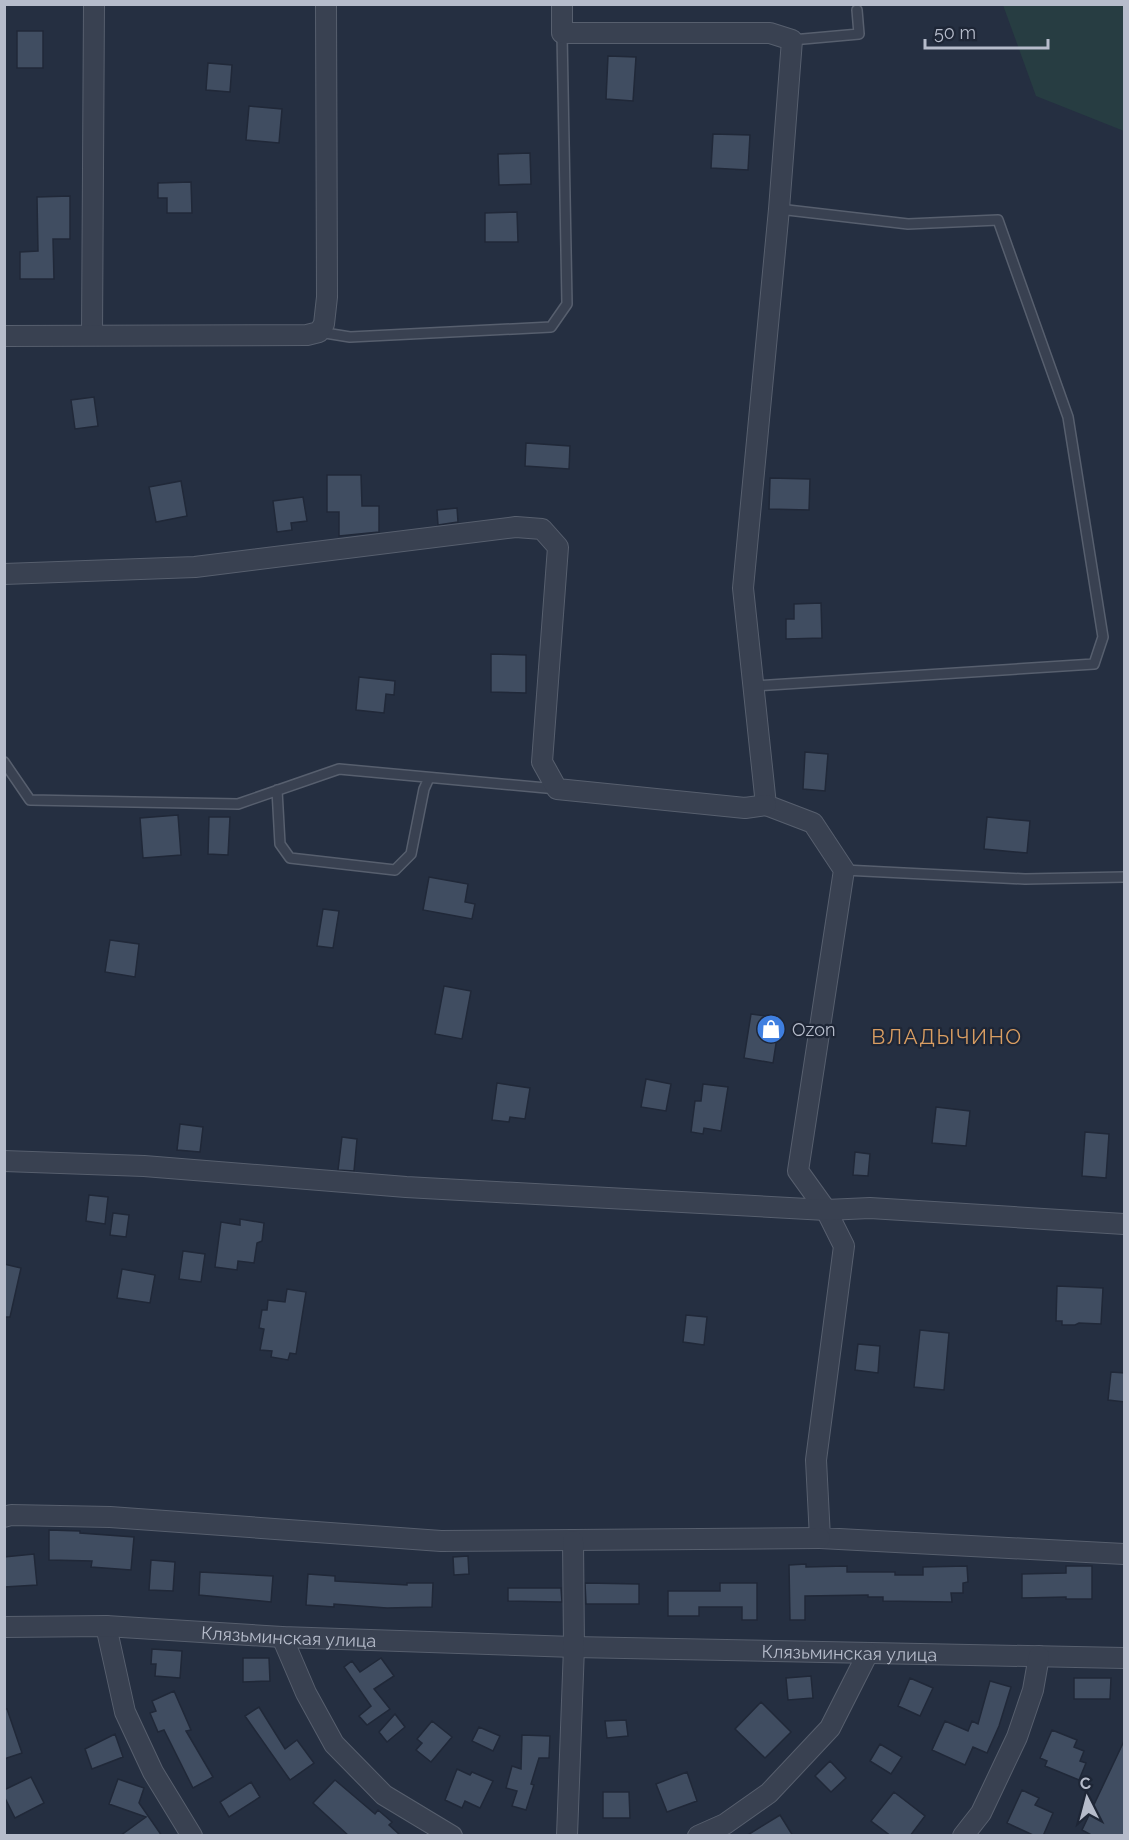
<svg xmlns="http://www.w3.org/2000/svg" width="1129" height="1840" font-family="Raleway,sans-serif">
<rect width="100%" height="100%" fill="#252f41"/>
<!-- green -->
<path fill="#273d42" d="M1003 5H1124V131L1036 96Z"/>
<!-- building -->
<path fill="#404d61" stroke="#202838" stroke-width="1.5" d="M17 31H43V68H17Z
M608 56 636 57 633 101 606 99Z
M208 63 232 65 230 92 206 90Z
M249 106 282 109 279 143 246 140Z
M713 134 750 135 748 170 711 168Z
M530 153 531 184 499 185 498 154Z
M191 182 192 213H167V198H158V183Z
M70 196V239H53L54 279H20V252L38 251 37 197Z
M517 212 518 242H485V213Z
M94 397 98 426 75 429 71 400Z
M526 443 570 446 569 469 525 466Z
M327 475H361L362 506H379V532L339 536V512H327Z
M770 478 810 479 809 510 769 509Z
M181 481 187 516 156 522 149 487Z
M303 497 307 521 291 523 292 530 277 532 273 501Z
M457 508 458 522 438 525 437 510Z
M821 603 822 638 786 639V619H794V604Z
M491 654 526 655V693L491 692Z
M359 677 395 681 394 695 386 694 384 713 356 710Z
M805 752 828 754 825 791 803 789Z
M178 815 181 855 143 858 140 818Z
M209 817H230L228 855 208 854Z
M987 817 1030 821 1027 853 984 849Z
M429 877 468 884 465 902 475 904 472 919 423 910Z
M323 909 339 911 333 948 317 946Z
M110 940 139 944 135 977 105 972Z
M444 986 471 991 462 1039 435 1034Z
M751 1014 780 1018 773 1063 744 1058Z
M646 1079 671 1084 666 1111 641 1107Z
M497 1083 530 1088 525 1119 510 1117 509 1122 492 1120Z
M703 1084 728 1087 721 1131 704 1128 703 1134 691 1132 695 1101H701Z
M936 1107 970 1111 966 1146 932 1143Z
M180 1124 203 1127 200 1152 177 1150Z
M1085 1132 1109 1134 1106 1178 1082 1176Z
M342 1137 357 1139 354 1171 338 1170Z
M855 1152 870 1154 868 1176 853 1175Z
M89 1195 108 1197 105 1224 86 1221Z
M113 1213 129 1215 126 1237 110 1235Z
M240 1219 264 1223 262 1241 257 1243 254 1263 238 1261 237 1270 215 1267 221 1222 240 1225Z
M183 1251 205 1254 201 1282 179 1279Z
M4 1264 21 1268 10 1317H4Z
M122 1269 155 1275 150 1303 117 1298Z
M1057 1286 1103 1288 1101 1324 1079 1323 1075 1325H1062V1321H1056Z
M287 1289 306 1292 296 1354 290 1353 288 1360 271 1357 272 1351 260 1350 264 1329 259 1328 262 1310H267L268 1300 285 1302Z
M686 1315 707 1317 704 1345 683 1342Z
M920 1330 949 1333 944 1390 914 1387Z
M858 1344 880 1346 878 1373 855 1370Z
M1111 1372 1125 1373V1402L1108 1400Z
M49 1530 80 1531V1533L134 1537 131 1570 91 1567 92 1561 49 1560Z
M34 1554 37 1585 4 1587V1557Z
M468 1556 469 1574 454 1575 453 1557Z
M151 1560 175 1562 173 1591 149 1590Z
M806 1564V1567L847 1566V1572H895V1575H923V1567L967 1566 968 1582 963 1583V1593H951L952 1602 883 1601V1597H868V1595L805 1596V1620H790L789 1565Z
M1066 1566H1092V1599H1066V1597L1022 1598V1574L1066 1573Z
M200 1572 273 1576 271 1602 199 1595Z
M308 1574 335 1576V1581L407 1585V1583H433L432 1607 387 1608 334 1604V1607L306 1605Z
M585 1583 639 1584V1604H586Z
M720 1583H757V1620H742V1607H699V1616H668V1591H720Z
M508 1588H561L562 1602 508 1601Z
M152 1649 182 1651 180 1678 155 1676 156 1664H151Z
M243 1658H269L270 1681 243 1682Z
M381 1658 394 1676 374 1689 390 1709 367 1725 359 1716 371 1706 344 1667 352 1661 360 1672Z
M811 1676 813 1698 788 1700 786 1678Z
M910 1678 933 1688 920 1716 898 1706Z
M1074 1678H1111L1110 1699H1074Z
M990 1681 1011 1687 999 1726 987 1753 973 1747 965 1765 932 1750 945 1721 968 1731 972 1721 978 1724Z
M174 1691 191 1730 186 1731 213 1777 193 1788 164 1730 158 1732 150 1713 156 1711 152 1701Z
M761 1702 791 1732 765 1758 735 1729Z
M259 1707 285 1749 297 1740 314 1763 290 1780 245 1716Z
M4 1709H7L22 1753 4 1759Z
M395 1714 405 1727 387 1742 379 1732Z
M626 1720 628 1736 607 1738 605 1721Z
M432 1721 452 1737 431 1762 416 1750 422 1743 417 1739Z
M479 1727 500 1736 493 1751 472 1741Z
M1052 1730 1077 1740 1074 1747 1084 1751 1080 1761 1086 1763 1079 1780 1045 1766 1047 1761 1040 1758Z
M115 1734 123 1757 92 1769 85 1749Z
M522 1735 550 1736 549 1758H539L531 1784 534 1785 526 1810 512 1806 517 1791 506 1788 512 1766 521 1769Z
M1125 1739V1836H1093L1082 1830Z
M880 1744 902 1757 891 1774 870 1761Z
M830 1761 846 1778 831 1792 815 1776Z
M457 1769 470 1775 472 1772 493 1781 480 1808 465 1801 462 1808 445 1800Z
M687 1772 697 1801 667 1812 656 1784Z
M31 1777 44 1803 15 1818 4 1796V1790Z
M118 1779 144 1788 139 1803 162 1836H120L146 1817 109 1804Z
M335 1780 375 1814 378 1810 392 1822 389 1825 401 1836H349L313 1803Z
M251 1782 260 1797 229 1817 220 1802Z
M1022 1790 1039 1798 1035 1805 1053 1813 1043 1836H1035L1007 1823Z
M603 1792H629L630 1818H603Z
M894 1792 925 1816 910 1836H891L871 1821Z
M780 1815 793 1836H746Z"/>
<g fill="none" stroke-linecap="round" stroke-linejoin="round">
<!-- service casing -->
<g stroke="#575f6e" stroke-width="12">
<path id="service" d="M792 40 859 34 857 10
M319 332 350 337 551 327 567 304 562 33
M753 686 1094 664 1103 637 1068 417 998 220 908 224 779 209
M4 762 30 800 238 804 339 769 557 789
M277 790 280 844 290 858 395 870 411 854 424 789 429 778
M844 870 1025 879 1124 877"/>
</g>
<!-- minor casing -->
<g stroke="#575f6e" stroke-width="22">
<g id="minor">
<path d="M562 4V33H770L792 40 779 209 743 588 766 805 813 823 844 870 798 1171 826 1210 844 1246 816 1460 820 1538 1124 1554"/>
<path d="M92 335 94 4"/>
<path d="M4 336 307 335 319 332 324 324 327 297 326 4"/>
<path d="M4 574 195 567 516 527 542 529 558 547 542 762 557 789 745 808 766 805"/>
<path d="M4 1161 144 1166 406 1187 826 1210 870 1208 1124 1224"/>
<path d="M4 1517 11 1515 110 1517 441 1541 820 1538"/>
<path d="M106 1626 125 1712 153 1772 192 1836"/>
<path id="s1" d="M4 1627 106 1626 282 1637 574 1647 1124 1658"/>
<path d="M282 1637 306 1693 334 1744 384 1795 452 1836"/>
<path d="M567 1836 574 1647 573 1541"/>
<path d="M698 1836 725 1824 769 1793 830 1728 868 1653"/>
<path d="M963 1836 981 1813 1017 1737 1033 1690 1039 1656"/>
</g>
</g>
<!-- service -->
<use href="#service" stroke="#394151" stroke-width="9"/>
<!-- minor -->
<use href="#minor" stroke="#394151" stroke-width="20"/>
</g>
<!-- icons -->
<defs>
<g id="shop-disc" transform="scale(1.5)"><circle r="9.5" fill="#3f7fe0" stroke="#1e2636"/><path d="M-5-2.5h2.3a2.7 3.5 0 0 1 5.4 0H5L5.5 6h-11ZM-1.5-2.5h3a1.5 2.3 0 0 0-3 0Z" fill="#fff"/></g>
</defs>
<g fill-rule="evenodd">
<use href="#shop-disc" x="771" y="1029"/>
</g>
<g text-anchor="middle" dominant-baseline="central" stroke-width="4.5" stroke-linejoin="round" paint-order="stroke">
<!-- poi labels -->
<g font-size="18" fill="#b6bccb" stroke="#1e2636" text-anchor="start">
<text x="792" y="1029">Ozon</text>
</g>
<!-- street labels -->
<g font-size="18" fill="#b6bccb" stroke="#1e2636">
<text stroke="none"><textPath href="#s1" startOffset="285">Клязьминская улица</textPath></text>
<text stroke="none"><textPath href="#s1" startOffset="846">Клязьминская улица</textPath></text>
</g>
<!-- quarter labels -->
<g font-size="21" letter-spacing="1.5" fill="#da9e62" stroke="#1e2636">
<text x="947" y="1036">ВЛАДЫЧИНО</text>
</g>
</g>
<!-- border -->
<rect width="1129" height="1840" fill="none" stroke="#b6bccb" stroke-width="12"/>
<!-- north arrow -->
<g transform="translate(1087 1798) rotate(354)" stroke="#1e2636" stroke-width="4.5" paint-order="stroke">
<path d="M0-4.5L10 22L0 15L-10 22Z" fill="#b6bccb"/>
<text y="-9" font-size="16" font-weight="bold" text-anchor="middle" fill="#b6bccb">С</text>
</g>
<!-- scale -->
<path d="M925 39v9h123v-9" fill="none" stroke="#b6bccb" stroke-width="3"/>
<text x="934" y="39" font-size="18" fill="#b6bccb" stroke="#1e2636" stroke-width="4.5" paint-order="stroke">50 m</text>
</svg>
